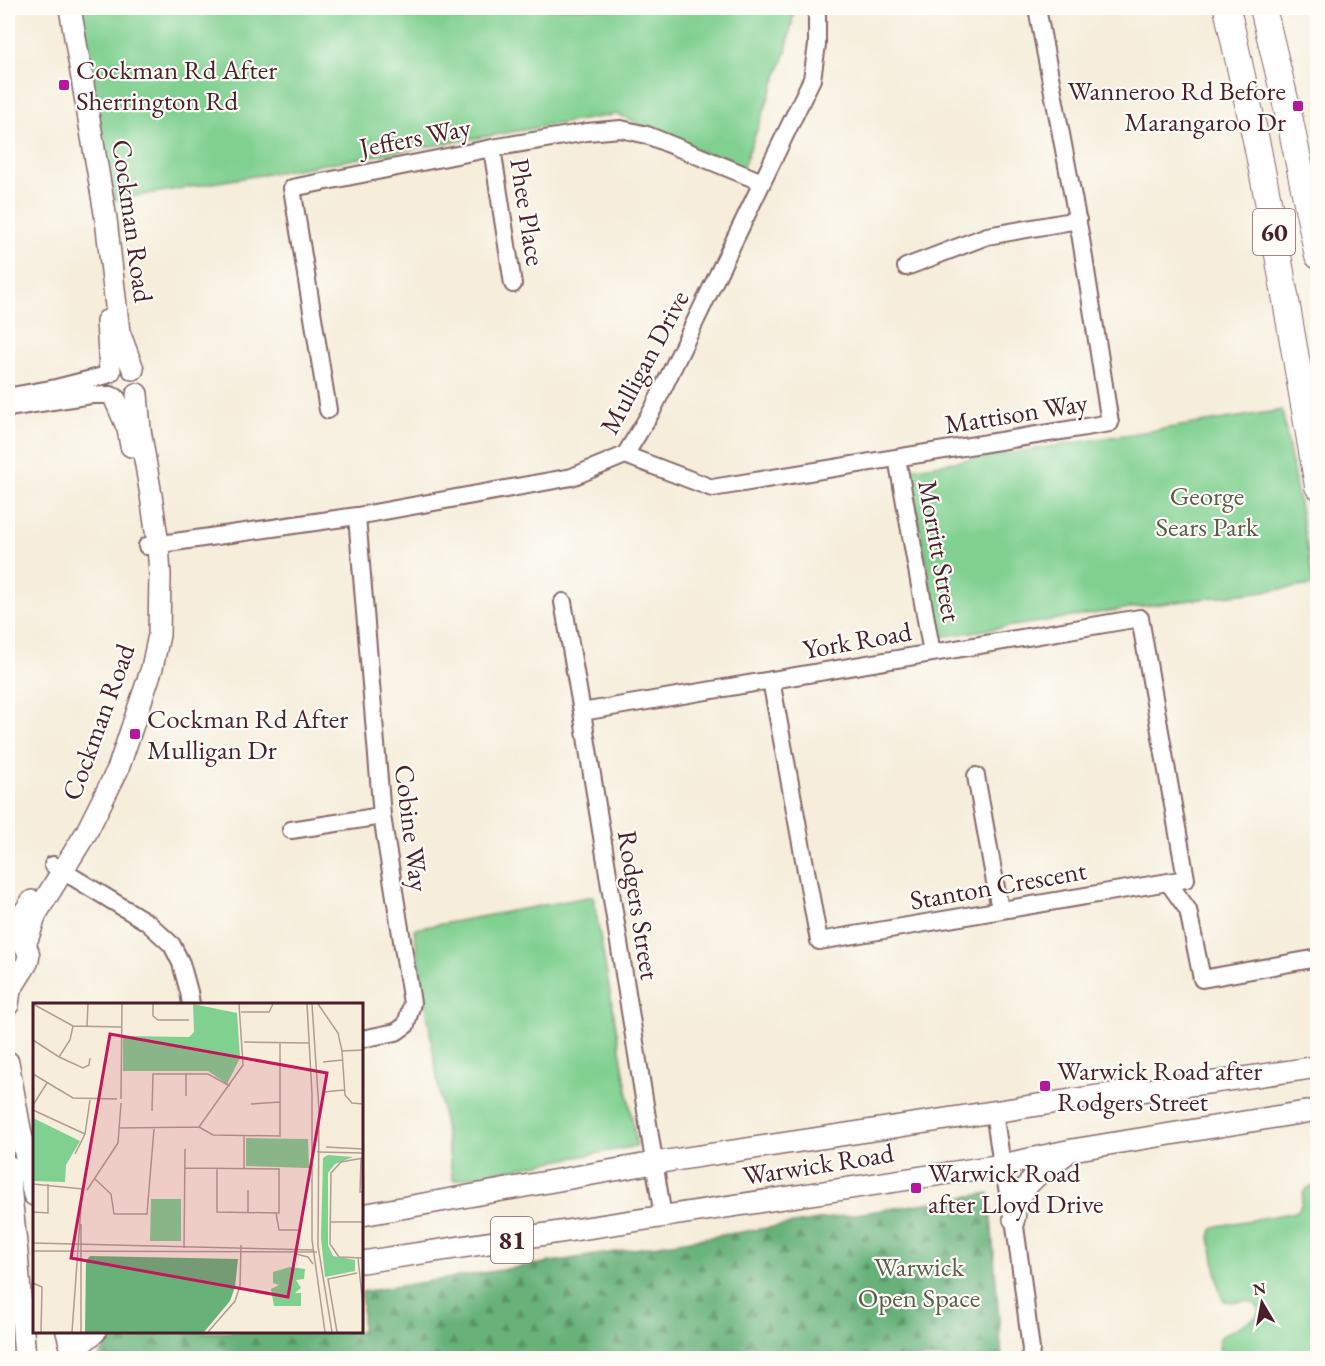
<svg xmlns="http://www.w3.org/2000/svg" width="1325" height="1366" font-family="'EB Garamond',serif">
<defs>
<pattern id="forest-firs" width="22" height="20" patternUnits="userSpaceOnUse" patternTransform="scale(1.5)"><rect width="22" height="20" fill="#68b27a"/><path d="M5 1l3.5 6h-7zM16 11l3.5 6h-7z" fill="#589064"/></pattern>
</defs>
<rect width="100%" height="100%" fill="#fdfcf7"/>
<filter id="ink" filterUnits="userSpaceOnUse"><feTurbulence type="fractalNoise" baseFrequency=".0167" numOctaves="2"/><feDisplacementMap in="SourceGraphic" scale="12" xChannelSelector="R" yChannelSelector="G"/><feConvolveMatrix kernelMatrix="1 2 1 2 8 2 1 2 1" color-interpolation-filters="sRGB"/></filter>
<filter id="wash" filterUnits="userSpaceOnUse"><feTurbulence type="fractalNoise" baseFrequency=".008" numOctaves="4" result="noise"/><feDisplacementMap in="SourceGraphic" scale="24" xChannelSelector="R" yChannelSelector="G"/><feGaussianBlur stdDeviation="1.35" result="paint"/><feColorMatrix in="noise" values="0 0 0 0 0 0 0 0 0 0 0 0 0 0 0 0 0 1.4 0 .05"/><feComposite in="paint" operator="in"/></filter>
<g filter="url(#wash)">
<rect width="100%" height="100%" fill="#f6edda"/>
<!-- forest -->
<path fill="url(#forest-firs)" stroke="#596852" stroke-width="1.5" d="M989 1193 1002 1358H98L115 1332H362V1292Z"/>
<!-- park -->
<path fill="#80d090" stroke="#65785e" stroke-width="1.5" d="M79 8H795L786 52 742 170 617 114 114 200Z
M1282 410 1314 585 1144 606 940 637 909 469Z
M593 896 637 1146 453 1180 414 929Z
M1317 1185V1358H1221L1218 1340 1222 1336 1255 1318 1258 1314 1259 1308C1249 1295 1237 1304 1224 1301L1220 1294 1210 1237 1212 1230 1218 1226 1296 1212C1309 1201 1294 1189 1317 1185Z"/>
</g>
<g filter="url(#ink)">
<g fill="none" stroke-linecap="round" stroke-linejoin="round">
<!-- minor casing -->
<g stroke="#866768" stroke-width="20">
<path id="minor" d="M492 148 513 284
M906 267 987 236 1078 220
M17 395 56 388 107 375
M8 408 91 395H111
M328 410 292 188 492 148 587 132 621 129 647 135 762 182
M625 455 712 488 1110 423 1081 239 1037 8
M897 458 932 653
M357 516 382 816 412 1003 406 1025 396 1032 362 1039
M147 546 357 516 572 477 625 455 653 409 812 79 817 45V8
M563 602 582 712 663 1217
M582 712 1140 618 1186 879 819 941 771 680
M976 776 1000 910
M291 830 382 816
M53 865 147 922 172 945 181 963 189 992 191 1004
M1168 882 1188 910 1202 979 1318 958
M994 1112 1002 1165 1014 1219 1022 1277 1031 1350 1030 1358"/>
</g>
<!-- major casing -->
<g stroke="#866768" stroke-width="24">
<path id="major" d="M70 8 106 219 119 332 133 369
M107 321 110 371
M115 399 128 429 131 446
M9 939 12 930 32 901
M24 945C30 936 32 924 36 914L86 833 118 769 152 668 159 635 160 575 158 545 151 495 140 430 137 394
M8 973C31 974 37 946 14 939
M8 1005 10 990 24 968
M8 1062 20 1129 34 1195
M8 1166 17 1253 25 1358
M362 1215 654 1163 1105 1095 1215 1082 1318 1067
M1014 1219C1015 1213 1015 1205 1018 1200 1027 1179 1049 1167 1066 1154
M362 1262 1002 1165 1072 1150 1318 1110
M67 1332 74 1358
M73 1356 84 1341 95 1332"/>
</g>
<!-- highway casing -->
<g stroke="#866768" stroke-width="28">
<path id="highway" d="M1227 8 1256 140 1273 226 1318 486
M1263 8 1289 116 1318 256"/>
</g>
<!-- minor -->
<use href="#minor" stroke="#fff" stroke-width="16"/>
<!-- major -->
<use href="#major" stroke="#fff" stroke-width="21"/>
<!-- highway -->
<use href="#highway" stroke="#fff" stroke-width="26"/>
</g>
</g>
<!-- markers -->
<g fill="#b5179e" stroke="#fdfcf7" stroke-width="2">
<rect x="58" y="79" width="12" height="12" rx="3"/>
<rect x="1292" y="100" width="12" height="12" rx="3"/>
<rect x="129" y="728" width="12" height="12" rx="3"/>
<rect x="1039" y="1080" width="12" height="12" rx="3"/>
<rect x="910" y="1182" width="12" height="12" rx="3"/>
</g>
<g text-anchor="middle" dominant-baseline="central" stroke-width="4.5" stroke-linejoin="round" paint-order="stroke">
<!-- shield labels -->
<g fill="#fdfcf7" stroke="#806168" stroke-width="1.5">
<rect x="1253" y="209" width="42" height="46" rx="4.5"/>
<rect x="491" y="1217" width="42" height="46" rx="4.5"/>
</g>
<g font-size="26" font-weight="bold" fill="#4a1f2b">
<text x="1274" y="232">60</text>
<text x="512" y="1240">81</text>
</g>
<!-- poi labels -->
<g font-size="27" fill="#4a1f2b" stroke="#fdfcf7" text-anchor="start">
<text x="76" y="69">Cockman Rd After<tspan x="76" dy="31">Sherrington Rd</tspan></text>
<text x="1286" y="90" text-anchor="end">Wanneroo Rd Before<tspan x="1286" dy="31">Marangaroo Dr</tspan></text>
<text x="147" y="718">Cockman Rd After<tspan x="147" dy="31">Mulligan Dr</tspan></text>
<text x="1057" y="1070">Warwick Road after<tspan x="1057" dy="31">Rodgers Street</tspan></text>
<text x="928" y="1172">Warwick Road<tspan x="928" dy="31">after Lloyd Drive</tspan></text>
</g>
<!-- street labels -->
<g font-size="27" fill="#4a1f2b" stroke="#fdfcf7">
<text transform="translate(415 137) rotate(-11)">Jeffers Way</text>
<text transform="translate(528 212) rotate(81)">Phee Place</text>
<text transform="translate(133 221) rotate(82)">Cockman Road</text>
<text transform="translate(644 362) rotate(-62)">Mulligan Drive</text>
<text transform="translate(1016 413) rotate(-9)">Mattison Way</text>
<text transform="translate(940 551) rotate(80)">Morritt Street</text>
<text transform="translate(857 640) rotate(-10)">York Road</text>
<text transform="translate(98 722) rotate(-70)">Cockman Road</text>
<text transform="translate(412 828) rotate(83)">Cobine Way</text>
<text transform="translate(998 885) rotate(-10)">Stanton Crescent</text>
<text transform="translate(639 905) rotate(81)">Rodgers Street</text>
<text transform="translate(818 1164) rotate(-9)">Warwick Road</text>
</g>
<!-- park labels -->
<g font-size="27" fill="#5d5d4e" stroke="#fdfcf7">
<text x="1207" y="495">George<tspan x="1207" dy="31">Sears Park</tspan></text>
<text x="919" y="1266">Warwick<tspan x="919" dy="31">Open Space</tspan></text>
</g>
</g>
<!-- overview -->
<g transform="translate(33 1003)">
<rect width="330" height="330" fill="#f6edda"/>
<path d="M57 253 205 256 202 284 197 298 171 329H52L53 258Z" fill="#68b27a"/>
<path d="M160 1 204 10 207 55 194 81 175 68H90V33L156 34 161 29ZM0 115 47 138 33 162 32 179 0 178ZM213 135 275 136 276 165 213 163ZM295 152 320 154 302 161 295 170V242L300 253 322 257V268L292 274 288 235 290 155ZM118 196H148V238H117ZM257 264 272 266 271 276 263 277 268 285 262 290H268V303H241L238 286 246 282 240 280V269Z" fill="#80d090"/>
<path fill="none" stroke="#b19b94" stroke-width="1.5" d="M0 1 40 23 88 24M120 1V13L125 17H156M274 1 279 91V237L292 329M279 1 286 107 285 243 299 329M285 1 305 30 309 48M208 9H236L240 1M54 23 55 1M0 37 26 54 37 37 40 23M211 39 276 40M330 47 309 48 312 92 319 100 330 101M26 54 50 65 56 62 57 55M290 59 309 57M0 71 40 95 84 96M291 89 311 87M153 93V70M88 96 89 1M218 101 247 99M0 102 14 80M0 107 52 131M119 108 120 71H175L197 83M166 124 180 132 247 133V40M86 125 166 124 210 62 206 1M211 132V165M293 144 330 146M284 149 330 150M42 151 52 131 57 97M328 155 327 189H330M330 155 308 159 298 170 297 241 306 254 330 255M152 165 246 166V210L184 209V165M62 176 78 191 81 211H114L121 126M0 181 50 186M54 187 85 140 88 100M215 187V210M0 209 15 210V181M243 210 246 227H266M297 219H330M48 221V329M0 240 281 247M151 245 152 146M0 248 284 249M263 251 275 254 280 261M325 255 330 303M0 280 9 284 8 329M39 329 49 190M175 329 202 298 207 283 208 242M304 329 295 276 324 270"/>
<path fill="#c2185b" fill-opacity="0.15" stroke="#c2185b" stroke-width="3" d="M77 31 294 70 255 294 38 255Z"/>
<rect width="330" height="330" fill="none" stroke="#4a1f2b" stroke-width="3"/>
</g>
<!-- margin -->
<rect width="1325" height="1366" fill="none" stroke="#fdfcf7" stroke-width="30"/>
<!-- north arrow -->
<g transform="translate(1262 1303) rotate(350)" stroke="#fdfcf7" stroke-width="4.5" paint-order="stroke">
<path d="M0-4.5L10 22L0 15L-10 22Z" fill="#4a1f2b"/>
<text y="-9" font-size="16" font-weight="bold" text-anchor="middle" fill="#4a1f2b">N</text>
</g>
</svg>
